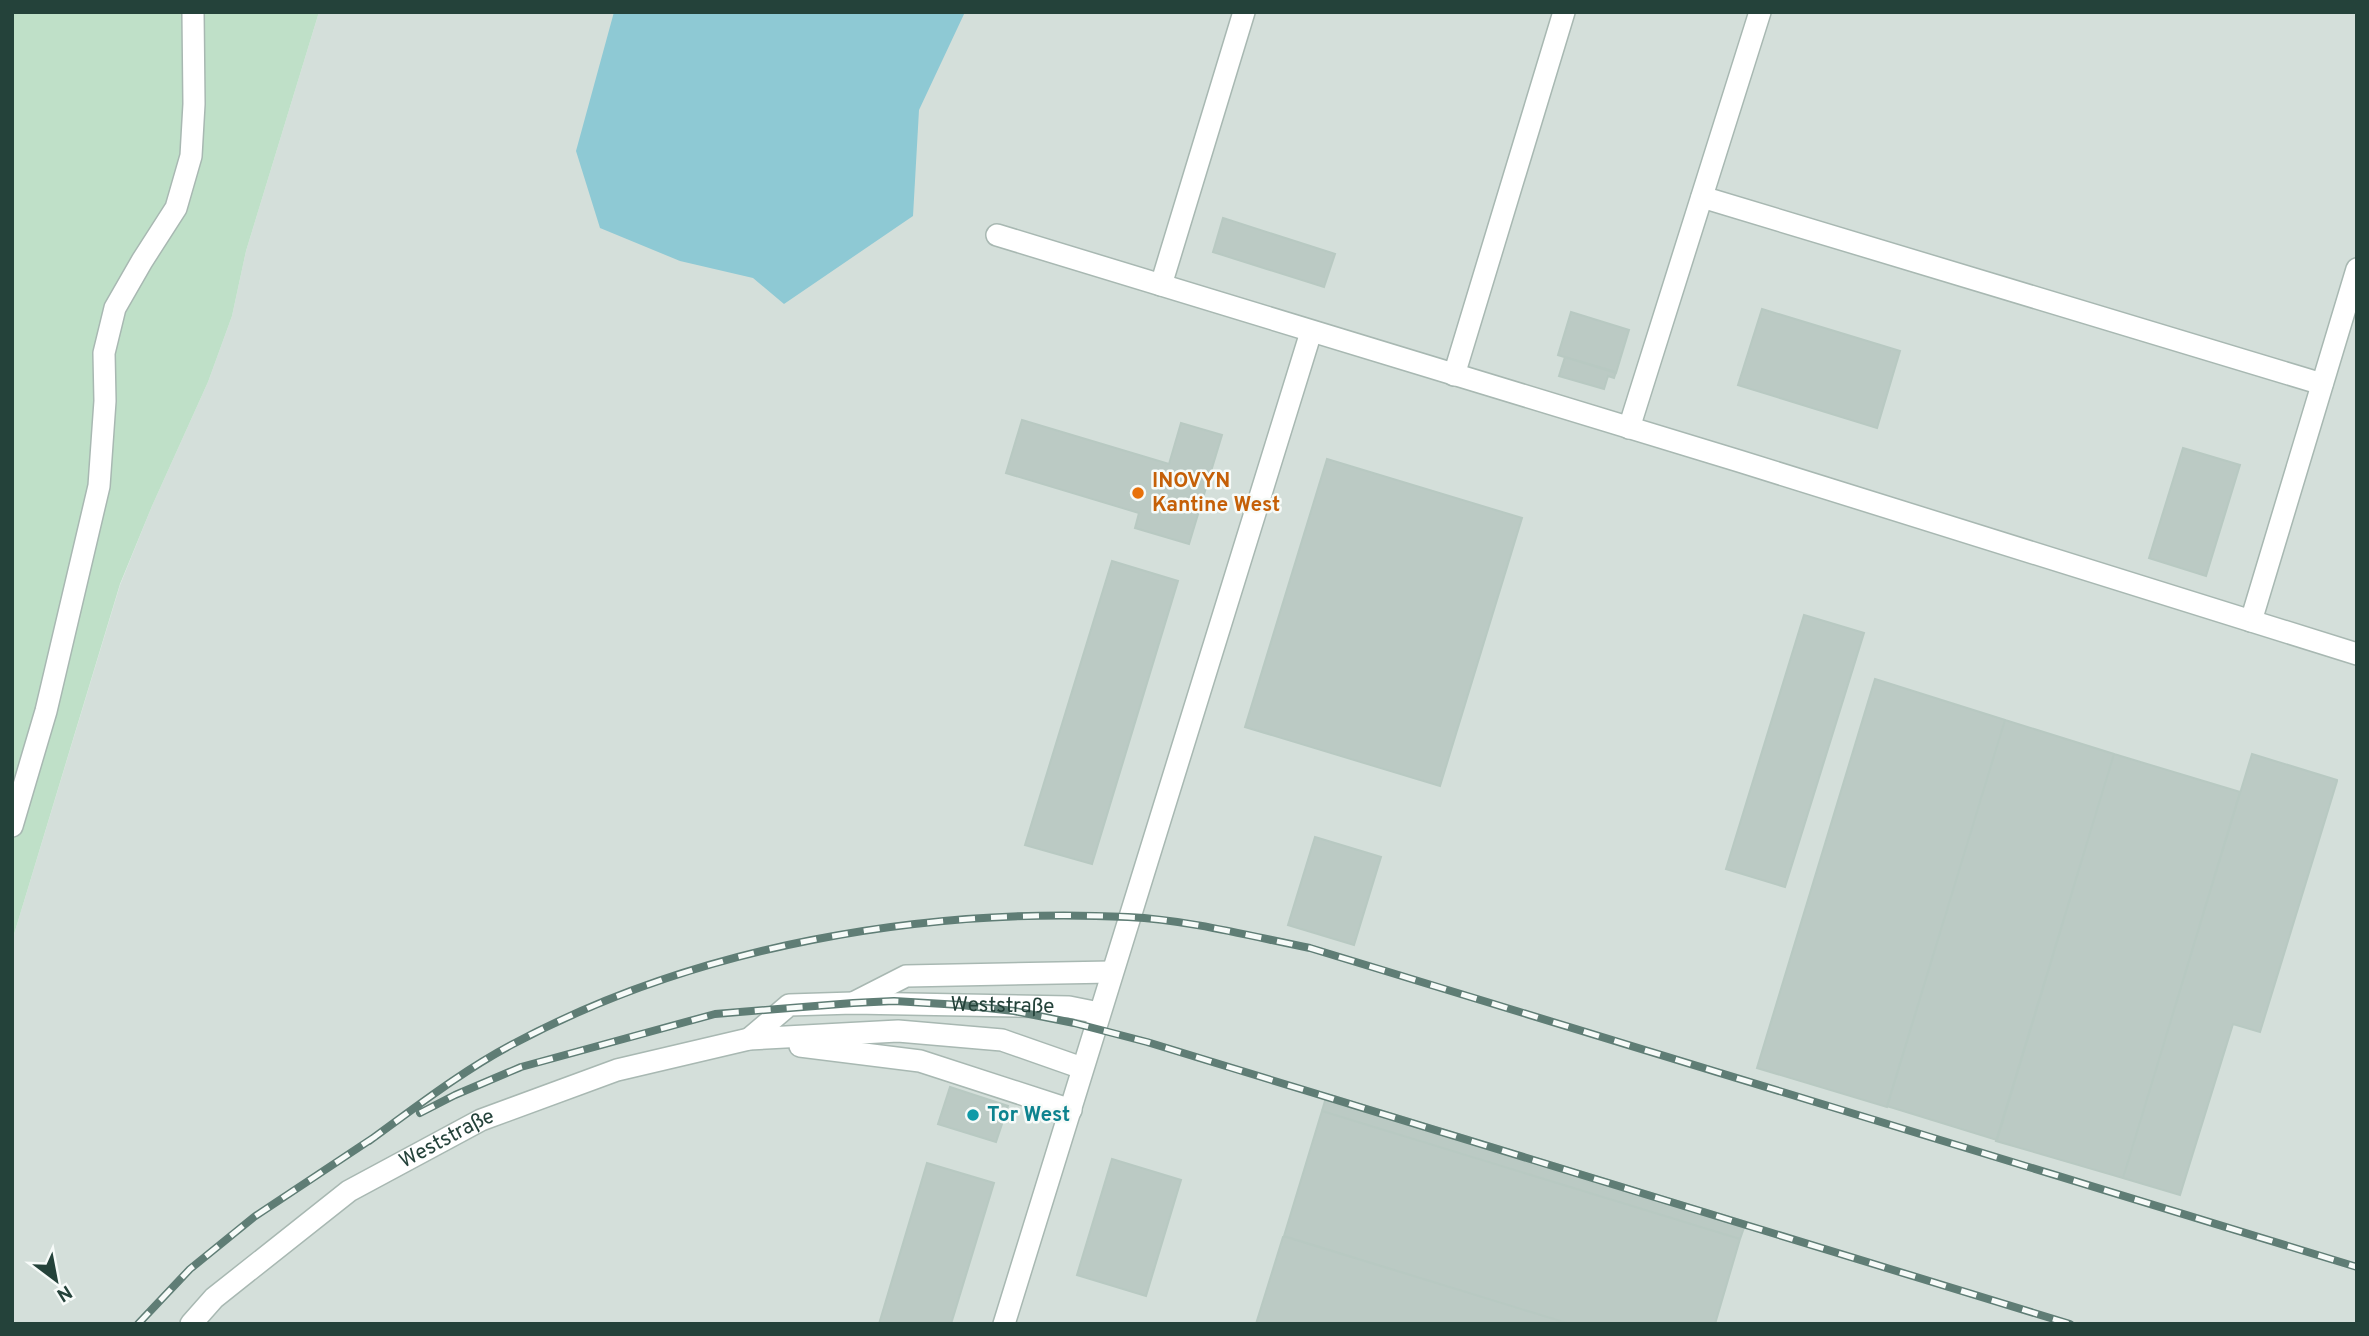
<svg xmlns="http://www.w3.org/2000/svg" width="2369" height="1336" font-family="Overpass,sans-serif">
<rect width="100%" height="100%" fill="#e6efeb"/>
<!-- built -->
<path fill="#d4dfda" d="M319 12H2357V1324H12V941L120 585 152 506 208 382 232 316 246 251Z"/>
<!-- green -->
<path fill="#bfe0c8" d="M12 12H319L246 251 232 316 208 382 152 506 120 584 12 941V627L14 619 12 583Z"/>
<!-- water -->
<path fill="#8ec9d4" d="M614 12H965L919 110 913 216 784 304 753 278 680 261 600 228 576 151Z"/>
<!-- building -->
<path fill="#bbcac4" stroke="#b8c9c2" stroke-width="2" d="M1223 218 1335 254 1324 287 1213 252Z
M1762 309 1900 351 1877 428 1738 385Z
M1571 312 1629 330 1616 373 1558 355Z
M1565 357 1616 372 1614 378 1608 376 1604 389 1559 376Z
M1022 420 1169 464 1181 423 1222 435 1189 544 1135 528 1139 513 1006 473Z
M2183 448 2240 465 2206 576 2149 558Z
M1327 459 1522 518 1440 786 1245 727Z
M1112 561 1178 581 1092 864 1025 845Z
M1804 615 1864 633 1785 887 1726 869Z
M1875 679 2005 720 1887 1107 1757 1068Z
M2005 720 2114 754 1997 1140 1887 1106Z
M2114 754 2240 792 2123 1178 1996 1141Z
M2252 754 2337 780V781L2260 1032 2233 1024 2180 1195 2123 1178Z
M1315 837 1381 857 1354 945 1288 925Z
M950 1087 1008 1106 996 1142 938 1124Z
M1327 1094 1746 1222 1740 1239 1322 1111Z
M1322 1111 1740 1239 1715 1324H1570L1284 1236Z
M1112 1159 1181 1180 1146 1296 1077 1275Z
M927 1163 994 1183 951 1324H879Z
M1283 1237H1286L1570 1324H1256Z"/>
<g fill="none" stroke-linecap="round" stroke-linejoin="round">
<!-- minor casing -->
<g stroke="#a8b8b2" stroke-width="24">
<g id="minor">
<path d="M1702 197 2322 384"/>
<path d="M997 235 1739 461 2357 654"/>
<path d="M1161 285 1244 12"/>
<path d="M1454 375 1564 12"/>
<path d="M1629 428 1760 12"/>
<path d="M2251 621 2357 269"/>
<path d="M12 826 46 711 99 486 105 401 104 353 115 308 142 261 176 208 191 156 194 104 193 12"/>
<path d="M855 1002 906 976 1112 972"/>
<path id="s1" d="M749 1039 789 1005 853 1003 1069 1007 1099 1013"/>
<path d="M800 1046 920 1061 1071 1110"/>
<path id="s2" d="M191 1324 214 1298 349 1191 481 1120 617 1070 749 1039 898 1031 1002 1040 1082 1068"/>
<path d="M1004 1324 1311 332"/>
</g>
</g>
<!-- minor -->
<use href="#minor" stroke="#fff" stroke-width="21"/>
<!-- rail casing -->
<g stroke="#5f7d75" stroke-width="8">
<path id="rail" d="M420 1113 455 1095 521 1067 715 1014 853 1003 894 1001 961 1005 1014 1011 1074 1023 1147 1042 2070 1324
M369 1141C416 1107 462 1071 513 1044 696 946 922 907 1128 917 1189 920 1250 936 1310 948L2357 1267
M138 1324 190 1269 254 1217 376 1136"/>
</g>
<!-- rail -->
<use href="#rail" stroke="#f7fbf9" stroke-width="5" stroke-dasharray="16" stroke-linecap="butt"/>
</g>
<!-- markers -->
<circle fill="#e8710a" stroke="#f7fbf9" stroke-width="2.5" cx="1138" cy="493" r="7"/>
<circle fill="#0f9aa8" stroke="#f7fbf9" stroke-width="2.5" cx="973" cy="1115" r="7"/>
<g text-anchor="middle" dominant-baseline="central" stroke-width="5" stroke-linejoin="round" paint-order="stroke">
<!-- food labels -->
<g font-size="21" font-weight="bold" fill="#c56008" stroke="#f7fbf9" text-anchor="start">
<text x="1152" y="481">INOVYN<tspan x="1152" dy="24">Kantine West</tspan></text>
</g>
<!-- street labels -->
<g font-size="21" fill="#24423a" stroke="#f7fbf9">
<text stroke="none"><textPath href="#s1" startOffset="266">Weststraße</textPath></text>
<text stroke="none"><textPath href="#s2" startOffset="318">Weststraße</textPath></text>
</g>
<!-- culture labels -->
<g font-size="21" font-weight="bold" fill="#0d838f" stroke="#f7fbf9" text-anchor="start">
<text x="987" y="1115">Tor West</text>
</g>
</g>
<!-- border -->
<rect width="2369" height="1336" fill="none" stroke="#24423a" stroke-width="28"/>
<!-- north arrow -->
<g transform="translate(56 1280) rotate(148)" stroke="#f7fbf9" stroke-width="5" paint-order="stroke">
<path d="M0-5L12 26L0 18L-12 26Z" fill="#24423a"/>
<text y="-10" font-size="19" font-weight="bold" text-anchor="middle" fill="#24423a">N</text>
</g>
</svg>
